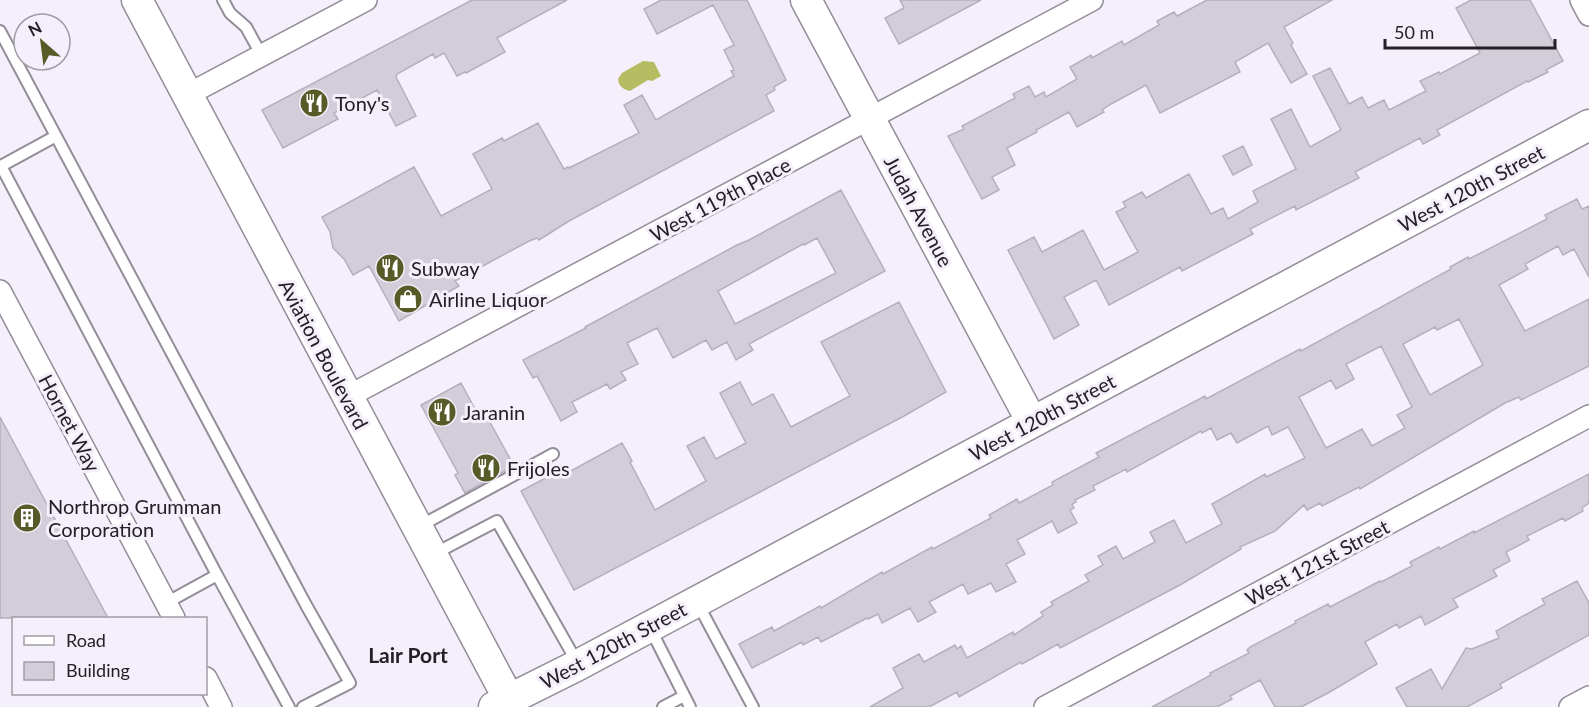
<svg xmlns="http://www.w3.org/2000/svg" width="1589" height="707" font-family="Lato,sans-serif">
<rect width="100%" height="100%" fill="#f5eefb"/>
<!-- water -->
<path fill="#b5bc62" d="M643 61 654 62 661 76 652 81 648 80 630 91C623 89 619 87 618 79L622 73Z"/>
<!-- building -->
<path fill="#d3ccd9" stroke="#b5afbb" stroke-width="1.5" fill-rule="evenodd" d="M472 0H567L497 38 505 52 466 73 465 72 457 76 444 53 435 58 433 54 397 74 396 77 416 116 396 126 377 90 334 113 338 119 283 148 262 110Z
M661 0H747L786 80 774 87 775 90 766 95 774 111 569 221 539 240 537 238 529 241 455 281 459 286 399 321 369 266 353 275 344 259 333 248 330 232 322 217 414 167 441 216 492 189 473 154 502 138 504 141 538 123 564 169 568 167 569 168 639 133 624 105 642 95 656 120 734 76 731 71 734 70 724 50 734 45 713 5 657 34 644 9Z
M900 0H981L899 44 885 18 904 8Z
M1207 0H1332L1284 27 1293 43 1291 45 1307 74 1291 83 1268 43 1235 62 1240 72 1160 113 1146 85 1111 104 1102 110 1104 112 1077 127 1069 112 1036 130 1037 132 1007 148 1015 165 992 177 999 190 982 199 948 136 964 129 962 126 1015 98 1013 94 1029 86 1035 97 1044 92 1046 97 1077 79 1070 67 1091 55 1092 58 1122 41 1124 45 1159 25 1157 21 1174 12 1177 16Z
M1471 0H1530L1563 61 1546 70 1548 72 1528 82 1527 81 1437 130 1440 135 1423 144 1420 138 1355 172 1359 178 1296 210 1295 206 1250 229 1253 234 1182 271 1180 267 1109 305 1096 280 1064 297 1079 325 1054 339 1008 250 1034 237 1042 252 1083 230 1104 270 1138 252 1116 212 1126 207 1123 202 1142 192 1146 198 1189 174 1211 214 1223 208 1228 219 1258 202 1253 191 1296 169 1271 119 1291 109 1310 147 1341 130 1313 76 1330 68 1349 104 1362 97 1368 108 1384 100 1389 110 1426 91 1420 81 1439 72 1440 74 1480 53 1456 8Z
M1243 146 1252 165 1233 175 1223 156Z
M841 190 885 271 749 344 753 350 736 360 727 342 712 350 706 340 673 358 657 328 627 343 638 364 621 372 626 380 610 389 607 384 572 402 577 412 561 421 537 376 533 378 523 360 586 328 585 327 737 245 749 240ZM817 238 836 273 735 324 718 291 803 244 804 245Z
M1577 199 1582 209 1589 206V277L1574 249 1563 255 1558 246 1525 264 1528 269 1499 285 1525 331 1589 299V366L1521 400 1519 397 1505 403 1360 489 1359 487 1322 506 1320 503 1307 510 1304 505 1275 531 1240 547 1241 549 1180 585 1060 648 1058 644 1022 664 1021 662 959 697 957 692 929 707H870L903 688 893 668 919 654 924 662 955 645 957 649 961 646 967 658 1013 632 1014 635 1043 616 1041 612 1053 605 1051 602 1089 581 1085 575 1103 565 1098 556 1116 546 1123 559 1155 542 1150 532 1174 520 1186 543 1222 524 1212 504 1265 474 1266 477 1305 458 1288 427 1272 435 1268 426 1237 443 1231 433 1217 440 1211 428 1202 433 1201 431 1127 472 1126 469 1093 486 1095 490 1075 500 1076 502 1072 504 1074 508 1070 510 1077 523 1058 533 1052 521 1017 540 1025 554 1006 564 1016 582 996 592 991 583 968 594 963 584 929 602 936 612 918 622 910 608 882 623 878 614 868 619 867 618 821 642 818 637 803 645 802 642 752 668 739 644 772 627 774 631 820 606 821 608 882 572 883 574 932 547 933 549 991 518 989 515 1017 499 1019 503 1053 485 1052 482 1099 457 1096 453 1205 396 1206 399 1300 349 1301 351 1451 269 1450 267 1468 257 1469 259 1547 219 1545 215ZM1459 319 1483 365 1430 395 1403 344 1435 327 1437 330ZM1381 346 1412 407 1397 415 1405 428 1372 446 1362 429 1326 448 1299 397 1331 380 1336 389 1354 379 1346 364Z
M899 302 946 392 904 416 574 590 521 491 566 467 569 472 622 443 632 461 630 462 655 510 706 481 687 446 704 437 716 459 746 443 720 393 740 382 752 405 773 394 791 427 850 396 821 342Z
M461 383 480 418 486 415 514 466 465 493 455 475 458 473 421 405Z
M0 417 108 618H0Z
M1589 474V503L1582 508 1583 511 1565 521 1563 518 1527 536 1529 540 1506 552 1510 561 1493 570 1497 576 1453 599 1458 607 1425 625 1421 616 1399 628 1397 624 1365 642 1377 664 1328 693 1301 707H1275L1260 680 1230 696 1232 699 1217 707H1152L1211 675 1210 673 1249 653 1247 650 1250 647 1296 623 1295 621 1328 604 1330 607 1380 581 1381 582 1412 566 1410 562 1439 547 1440 549 1474 531V533Z
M1577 581 1589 603V635L1500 684 1502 688 1467 707H1407L1396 688 1431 669 1442 689 1466 648 1472 649 1499 638 1496 631 1545 604 1542 599Z"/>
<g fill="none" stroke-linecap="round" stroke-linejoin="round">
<!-- lane casing -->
<g stroke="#938d99" stroke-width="14">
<path id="lane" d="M223 0 230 13 246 27 262 56
M0 31 306 605 350 683 303 707
M56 136 1 166 217 575
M418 527 553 454
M432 555 497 521 578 664
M166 603 217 575 289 707
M698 604 753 707
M650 628 690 707
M663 707 684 696"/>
</g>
<!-- street casing -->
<g stroke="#938d99" stroke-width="24">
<path id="street" d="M1581 0 1589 15
M187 95 366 0
M0 291 174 618
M347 397 1092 0
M206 678 221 707
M1045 707 1589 416
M1570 707 1589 697"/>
</g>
<!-- secondary casing -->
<g stroke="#938d99" stroke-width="33">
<path id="secondary" d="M137 0 513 707
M806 0 1032 422
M494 707 578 665 1589 125"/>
</g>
<!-- lane -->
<use href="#lane" stroke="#fff" stroke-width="10"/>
<!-- street -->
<use href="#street" stroke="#fff" stroke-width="21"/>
<!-- secondary -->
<use href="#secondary" stroke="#fff" stroke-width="30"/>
</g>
<!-- icons -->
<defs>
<g id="restaurant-disc" transform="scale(1.5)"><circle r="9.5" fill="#565b28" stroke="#f5eefb"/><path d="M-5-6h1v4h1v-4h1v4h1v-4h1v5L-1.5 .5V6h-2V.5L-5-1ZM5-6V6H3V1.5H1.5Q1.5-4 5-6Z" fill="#fff"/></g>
<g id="shop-disc" transform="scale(1.5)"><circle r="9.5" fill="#565b28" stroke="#f5eefb"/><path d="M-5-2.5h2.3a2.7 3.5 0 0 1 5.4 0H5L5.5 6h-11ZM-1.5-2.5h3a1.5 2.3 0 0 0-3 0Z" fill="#fff"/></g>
<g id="building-disc" transform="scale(1.5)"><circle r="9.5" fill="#565b28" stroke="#f5eefb"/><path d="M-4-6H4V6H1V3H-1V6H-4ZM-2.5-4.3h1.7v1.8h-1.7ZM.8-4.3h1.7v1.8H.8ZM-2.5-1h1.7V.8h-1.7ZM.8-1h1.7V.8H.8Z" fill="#fff"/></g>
</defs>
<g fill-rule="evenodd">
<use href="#restaurant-disc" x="314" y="103"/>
<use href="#restaurant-disc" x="390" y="268"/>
<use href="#shop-disc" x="408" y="299"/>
<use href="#restaurant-disc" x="442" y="412"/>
<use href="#restaurant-disc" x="486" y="468"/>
<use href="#building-disc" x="27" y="518"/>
</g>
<g text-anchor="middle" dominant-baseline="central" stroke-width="6" stroke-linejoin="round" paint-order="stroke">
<!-- poi labels -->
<g font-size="20" fill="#232125" stroke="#f5eefb" text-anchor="start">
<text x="335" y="103">Tony's</text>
<text x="411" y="268">Subway</text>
<text x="429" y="299">Airline Liquor</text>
<text x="463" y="412">Jaranin</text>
<text x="507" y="468">Frijoles</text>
<text x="48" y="506">Northrop Grumman<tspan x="48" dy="23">Corporation</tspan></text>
</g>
<!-- street labels -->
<g font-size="20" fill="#232125" stroke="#f5eefb">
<text transform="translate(1471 188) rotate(-28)">West 120th Street</text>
<text transform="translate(720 199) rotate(-28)">West 119th Place</text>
<text transform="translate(919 211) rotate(62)">Judah Avenue</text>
<text transform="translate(324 354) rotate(62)">Aviation Boulevard</text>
<text transform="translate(1042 417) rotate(-28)">West 120th Street</text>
<text transform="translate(70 423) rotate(62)">Hornet Way</text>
<text transform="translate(1317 562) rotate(-28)">West 121st Street</text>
<text transform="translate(613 645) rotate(-28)">West 120th Street</text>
</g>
<!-- neighbourhood labels -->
<g font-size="21" font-weight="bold" fill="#232125" stroke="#f5eefb">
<text x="408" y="654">Lair Port</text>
</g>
</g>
<!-- legend -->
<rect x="12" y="617" width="195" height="78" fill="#f5eefb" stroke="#a19ca5" stroke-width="1.5"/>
<rect x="24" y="636" width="30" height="9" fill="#ffffff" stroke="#a19ca5" stroke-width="1.5"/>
<text x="66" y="647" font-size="18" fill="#232125">Road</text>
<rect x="24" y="662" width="30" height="18" fill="#d3ccd9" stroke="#a19ca5" stroke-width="1.5"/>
<text x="66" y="677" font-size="18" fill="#232125">Building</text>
<!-- north arrow -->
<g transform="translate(42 42) rotate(332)"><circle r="28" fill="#f5eefb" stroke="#a19ca5" stroke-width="1.5"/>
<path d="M0-4.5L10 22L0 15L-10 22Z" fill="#565b28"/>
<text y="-9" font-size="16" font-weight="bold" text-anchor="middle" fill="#232125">N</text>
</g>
<!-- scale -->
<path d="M1385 39v9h170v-9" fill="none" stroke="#232125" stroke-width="3"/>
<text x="1394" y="39" font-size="18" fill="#232125" stroke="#f5eefb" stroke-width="4.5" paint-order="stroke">50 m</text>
</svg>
